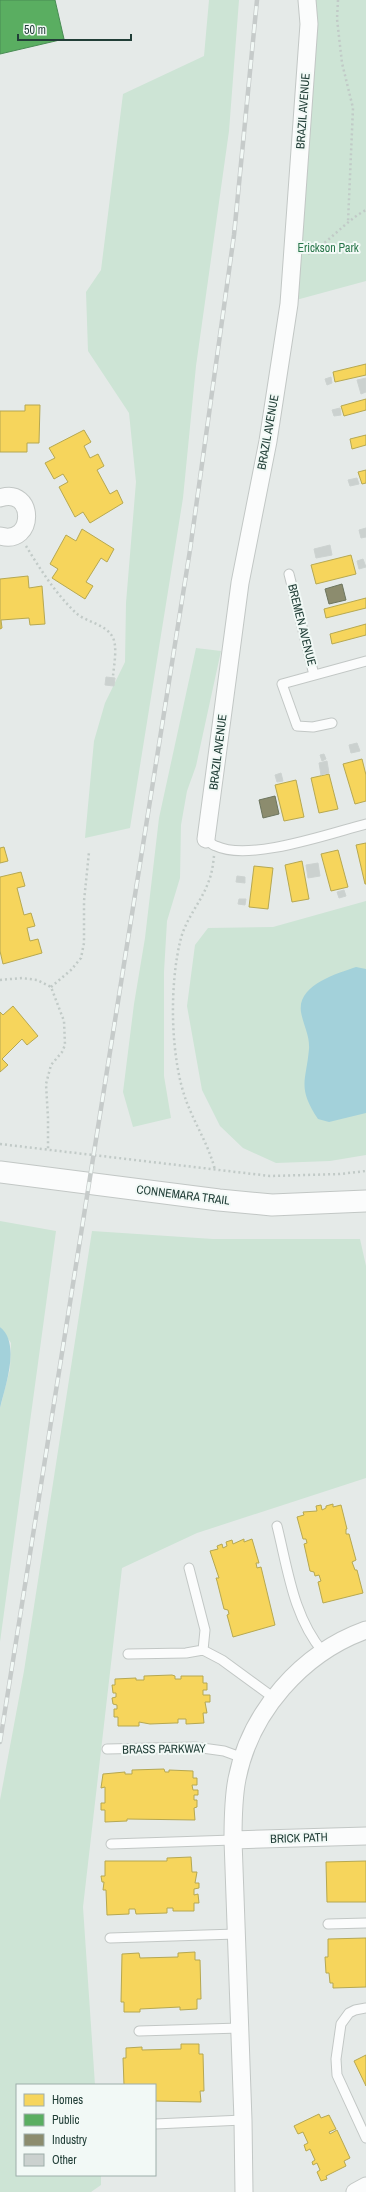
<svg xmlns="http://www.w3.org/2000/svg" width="366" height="2192" font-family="'Archivo Narrow',sans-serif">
<rect width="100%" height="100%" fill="#e5eae8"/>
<!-- green -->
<path fill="#cde4d5" d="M209 0H239L229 131 196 366 183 498 130 828 85 838 94 741 105 703 125 662 126 603 136 482 129 413 88 351 86 292 101 270 123 94 204 56Z
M309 0H366V281L285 303Z
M196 648 221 651 196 766 187 791 181 825 180 878 167 921 164 972V1076L171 1118 133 1127 123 1092 134 1004 145 938 159 818Z
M366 901V1155L330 1161 276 1163 243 1148 220 1126 202 1090 187 1006 195 945 208 928 273 927Z
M0 1221 56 1231 0 1642V1408L10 1369 11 1343 0 1327Z
M92 1231 213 1239H360L366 1266V1478L197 1533 122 1568 83 1907 95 2085H17V2175H101V2185L91 2192H0V1800L24 1671Z"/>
<!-- water -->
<path fill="#a3d1da" d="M356 967 366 969V1113L329 1122 318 1119C297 1087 306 1082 309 1049 310 1036 303 1024 301 1012 297 985 336 974 356 967Z
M0 1327C21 1343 5 1387 0 1408Z"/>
<!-- homes -->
<path fill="#f6d55c" stroke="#b6a851" d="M366 364V375L335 382 333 372Z
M366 399V410L344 416 341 406Z
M25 405H40L39 443H27V452H0V411H25Z
M84 430 91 442 84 446 90 458 98 454 104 466 97 470 110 494 117 490 123 503 90 523 83 512 75 517 59 487 68 482 63 474 54 479 45 463 55 458 49 448Z
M366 435V445L352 449 350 439Z
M366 470V483L362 484 358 472Z
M82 529 114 549 107 562 101 558 86 582 93 586 85 599 52 578 58 569 50 564 66 535 76 541Z
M351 555 356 574 316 584 311 565Z
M28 576 29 588 42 586 45 624 30 625 29 618 1 620 2 628 0 629V579Z
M366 598V608L326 618 324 609Z
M366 624V635L332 644 330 634Z
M362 759 366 775V801L355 804 343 764Z
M329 774 338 809 319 813 311 778Z
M296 780 304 817 284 821 275 785Z
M366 843V884H365L356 845Z
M4 847 8 861 0 863V848Z
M338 850 348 887 331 891 321 854Z
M302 861 309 899 292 902 285 865Z
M254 866 273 868 268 909 249 907Z
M21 872 25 886 17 888 24 915 31 913 35 926 27 928 30 941 38 939 42 953 3 964 0 951V877Z
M13 1006 38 1036 27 1045 22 1039 2 1059 8 1065 0 1072V1012L3 1015Z
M333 1504V1507L341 1505 347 1529H346V1534H349L356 1560 352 1562 355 1570H357L363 1593 323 1603 318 1582 321 1581 319 1575 315 1576 314 1572 310 1571 304 1544 307 1543 306 1539H303L297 1517 304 1515 303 1512 317 1511 316 1506 321 1505 322 1510 326 1508V1506Z
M244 1539V1542L252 1539 259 1563H256L257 1568 261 1567 275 1625 233 1637 227 1615 229 1614 228 1610 224 1609 217 1581 216 1578H219L210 1551 218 1549 217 1546 222 1544 223 1548 227 1546 226 1542 232 1540 233 1544Z
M172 1675 175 1676V1679H181V1676H203V1683H207V1690H203V1695H210V1702H205L207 1713H203L204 1723 186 1724V1719H178V1723H175L150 1724 139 1722V1726H118V1717H114V1709H117V1705L113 1704 112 1698 116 1697V1693H113L112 1685H115V1679L136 1678V1680H144V1676Z
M164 1769 165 1772H169V1770L193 1771V1778H197V1785H192L193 1790H198V1795H194V1800H197V1807L194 1808 195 1820 127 1819V1821L105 1822V1810H101V1803H105V1787L101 1788 103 1774 125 1772V1774H132V1770Z
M191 1857 192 1872H197L195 1883H199V1888L194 1889V1895L198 1894 199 1903H194V1911H173V1908H167V1913L136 1914 135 1909H129V1914L107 1915 106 1890H103L104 1882H102L101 1876H105V1861H167V1858Z
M366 1861V1902H327L326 1862Z
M366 1938V1987L333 1988V1983H330L329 1973H326L325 1957H328V1939Z
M195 1952V1960H200L201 1999H197V2009L180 2010V2007L140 2009V2012H124V2002H121L122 1954 139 1953 140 1958 178 1957V1953Z
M181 2044H199V2054H203L204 2091H200L201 2102 155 2101V2085H124L123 2058H126V2048L142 2047V2050L181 2049Z
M366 2055V2086L354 2061Z
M319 2114 321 2118 329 2115 336 2129 329 2132 330 2134 337 2130 350 2158 344 2161 346 2166 326 2176 327 2179 321 2181 317 2172 320 2170 317 2163 313 2165 312 2162 315 2160 310 2149 306 2151 304 2145 308 2143 303 2132 298 2134 294 2126Z"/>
<!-- public -->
<path fill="#5aae61" stroke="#498c54" d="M0 0H55L64 39 0 54Z"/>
<!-- industry -->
<path fill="#8c8c6e" stroke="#6c755e" d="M342 584 346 600 329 604 325 589Z
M275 796 279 814 263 818 259 800Z"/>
<!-- building -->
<path fill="#cbd1cf" stroke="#cdd3d1" d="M331 377 332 383 327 385 325 379Z
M366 378V392L361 394 357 380Z
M340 408 341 415 334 416 332 410Z
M357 478 359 484 350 486 348 480Z
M366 528V537L361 538 359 530Z
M330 545 332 555 316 558 314 549Z
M363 559 366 567 359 569 357 561Z
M106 677 115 678 114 686 105 685Z
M357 743 360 751 351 753 349 745Z
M324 754 326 759 322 761 320 755Z
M327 761 329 773 321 775 319 763Z
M281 773 283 781 277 782 275 775Z
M318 863 320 876 308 878 306 865Z
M237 876 245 877V883L236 882Z
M344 890 346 896 339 898 337 892Z
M239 899H246L245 905 238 904Z"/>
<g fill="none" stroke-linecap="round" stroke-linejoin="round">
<!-- service casing -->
<g stroke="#c2c7c5" stroke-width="11">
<path id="service" d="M289 574 314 675
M332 723 313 727 297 726 282 684 366 661
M206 839C209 841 212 845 216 846 249 862 331 833 366 824
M277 1526C288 1570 293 1616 323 1652
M189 1568 205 1630 203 1650
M128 1654 186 1653 203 1650 222 1660 274 1698
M107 1749 195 1747 224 1751 243 1758
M111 1844 233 1840
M328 1924 366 1923
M110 1938 236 1934
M366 2008 355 2010 349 2013 341 2024 336 2059 337 2075 366 2138
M139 2031 240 2028
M155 2124 243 2120"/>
</g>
<!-- minor casing -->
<g stroke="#c2c7c5" stroke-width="19">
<path id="minor" d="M0 498C35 486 36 546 0 536
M206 839 240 583 268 441 289 304 309 24 307 0
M233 1840 366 1836
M244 2192 243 2120 233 1840C233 1820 233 1799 237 1779 250 1712 302 1653 366 1630
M355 2192 366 2186"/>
</g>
<!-- tertiary casing -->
<g stroke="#c2c7c5" stroke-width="23">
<path id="tertiary" d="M0 1172 219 1200 272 1205 366 1201"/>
</g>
<!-- path -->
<path stroke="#c1cac7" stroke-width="2.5" stroke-dasharray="2 3" stroke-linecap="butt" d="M338 0 337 19 342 63 353 108 348 222
M308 254C330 242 344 222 366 210
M26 546C40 569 56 594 76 613 86 622 105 624 112 636 118 645 114 665 113 676
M214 856C213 865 212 874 208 883 201 902 187 917 181 938 169 984 170 1059 187 1103 196 1126 209 1146 215 1170
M0 980 22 978 37 980 51 987 64 1021 65 1045 62 1052 51 1065 46 1084 48 1118V1150
M51 987 71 970 81 958 84 943V901L89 852
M0 1144 270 1176 340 1174 366 1171"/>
<!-- service -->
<use href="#service" stroke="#fbfcfc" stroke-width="9"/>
<!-- minor -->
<use href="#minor" stroke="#fbfcfc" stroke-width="17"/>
<!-- tertiary -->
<use href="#tertiary" stroke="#fbfcfc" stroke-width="21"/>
<!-- rail casing -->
<g stroke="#c6cbca" stroke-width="4.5">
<path id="rail" d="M0 1742 190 550 234 235 257 0"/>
</g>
<!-- rail -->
<use href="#rail" stroke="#f2f9f6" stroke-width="3" stroke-dasharray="9" stroke-linecap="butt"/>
</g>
<g text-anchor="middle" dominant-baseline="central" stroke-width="4" stroke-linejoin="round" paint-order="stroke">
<!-- street labels -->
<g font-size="12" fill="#213e37" stroke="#f2f9f6">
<text transform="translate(303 111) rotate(-86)">BRAZIL AVENUE</text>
<text transform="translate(268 432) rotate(-80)">BRAZIL AVENUE</text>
<text transform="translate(302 625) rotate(76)">BREMEN AVENUE</text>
<text transform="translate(218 752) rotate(-83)">BRAZIL AVENUE</text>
<text transform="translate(183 1195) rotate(7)">CONNEMARA TRAIL</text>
<text transform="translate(164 1749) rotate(-1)">BRASS PARKWAY</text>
<text transform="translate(299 1838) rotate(-2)">BRICK PATH</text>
</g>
<!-- park labels -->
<g font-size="12" fill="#29774a" stroke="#f2f9f6">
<text x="328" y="248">Erickson Park</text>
</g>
</g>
<!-- legend -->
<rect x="16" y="2084" width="140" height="92" fill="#f2f9f6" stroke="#9eaeaa"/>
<rect x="24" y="2094" width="20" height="12" fill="#f6d55c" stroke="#9eaeaa"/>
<text x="52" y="2104" font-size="12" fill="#213e37">Homes</text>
<rect x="24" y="2114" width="20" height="12" fill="#5aae61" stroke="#9eaeaa"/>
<text x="52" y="2124" font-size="12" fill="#213e37">Public</text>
<rect x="24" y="2134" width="20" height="12" fill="#8c8c6e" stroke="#9eaeaa"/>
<text x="52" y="2144" font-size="12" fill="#213e37">Industry</text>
<rect x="24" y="2154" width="20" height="12" fill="#cbd1cf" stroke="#9eaeaa"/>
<text x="52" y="2164" font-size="12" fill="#213e37">Other</text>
<!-- scale -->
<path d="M18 34v6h113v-6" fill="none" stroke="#213e37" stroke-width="2"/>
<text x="24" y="34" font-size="12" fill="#213e37" stroke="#f2f9f6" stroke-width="3" paint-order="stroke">50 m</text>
</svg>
